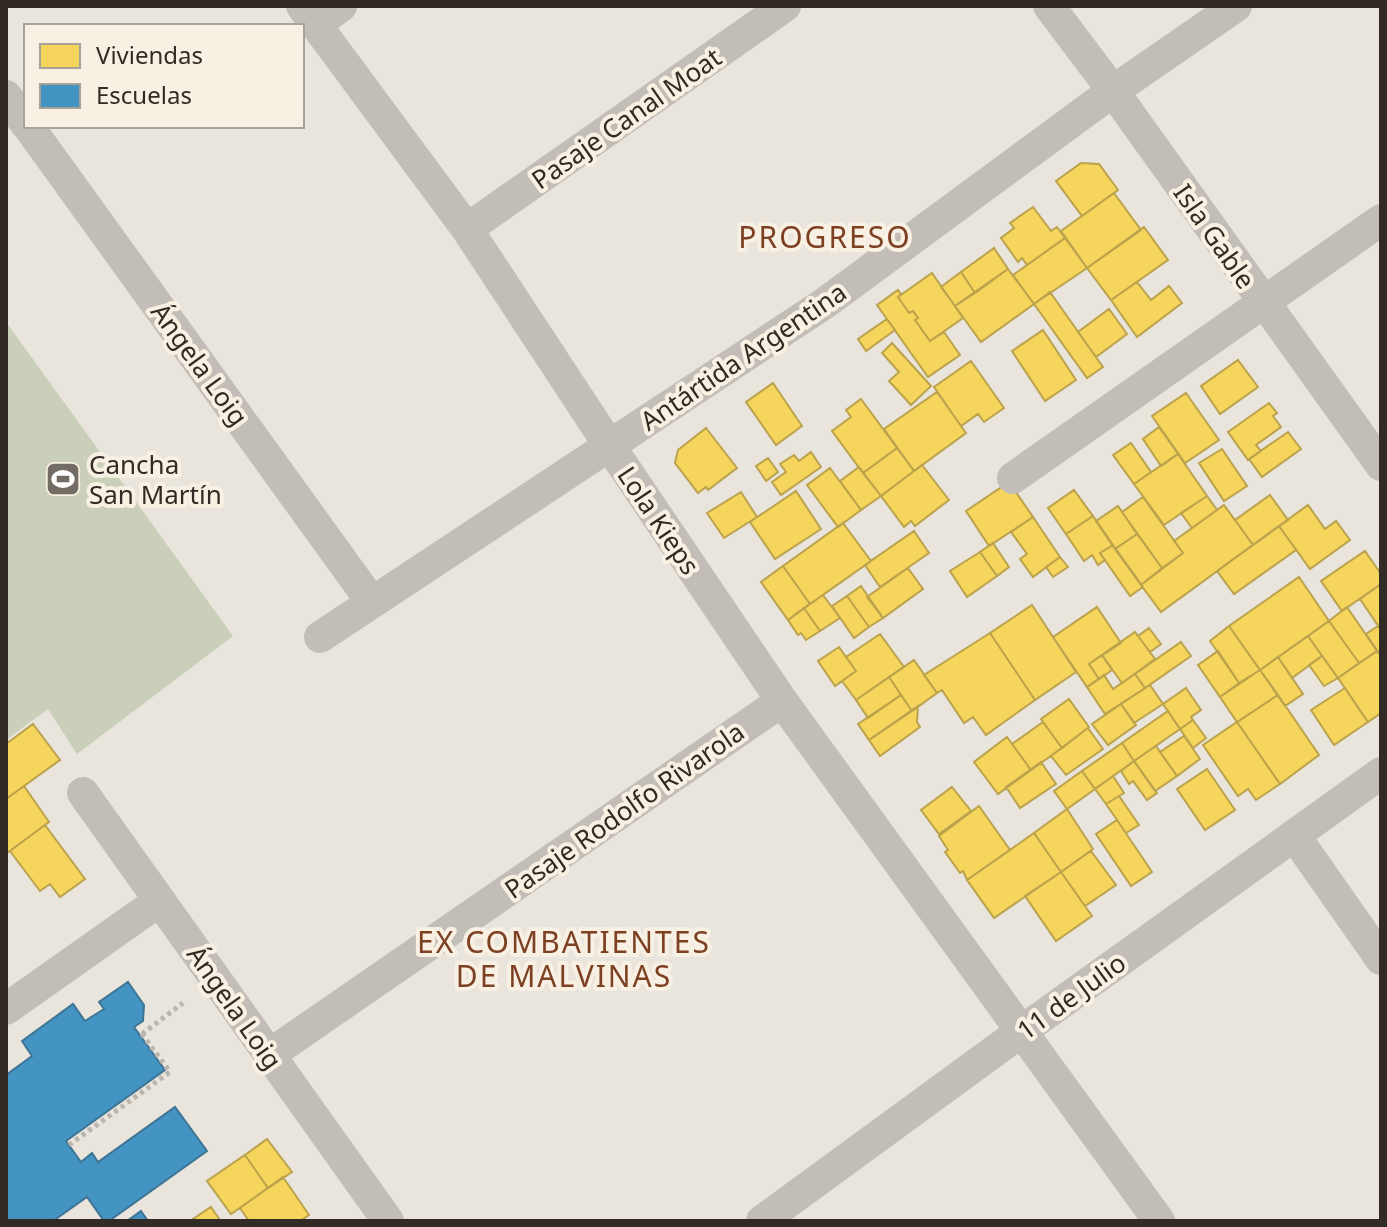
<svg xmlns="http://www.w3.org/2000/svg" width="1387" height="1227" font-family="'Noto Sans',sans-serif">
<rect width="100%" height="100%" fill="#e9e5dd"/>
<!-- green -->
<path fill="#c9cfb8" d="M6 322 233 636 77 754 48 709 6 740Z"/>
<!-- homes -->
<path fill="#f6d55c" stroke="#bba24c" stroke-width="2" d="M1081 163 1099 164 1118 190 1082 216 1056 181Z
M1114 193 1141 230 1087 268 1061 231Z
M1033 207 1051 231 1057 227 1065 238 1027 265 1022 258 1018 262 1001 238 1014 228 1010 223Z
M1144 227 1168 260 1111 300 1087 268Z
M1065 238 1087 268 1034 304 1013 275Z
M994 248 1008 269 975 293 961 272Z
M1008 269 1034 304 981 342 955 306Z
M961 272 975 293 955 306 941 287Z
M932 273 963 318 930 341 915 320 918 318 913 311 909 313 898 297Z
M1137 282 1151 300 1169 286 1182 303 1137 337 1111 300Z
M898 290 901 294 898 297 909 313 913 311 918 318 915 320 930 341 944 332 960 355 928 377 877 305Z
M1050 292 1103 367 1087 378 1034 304Z
M1109 309 1127 334 1096 357 1078 332Z
M887 319 895 330 866 351 858 339Z
M1043 330 1076 380 1045 401 1012 351Z
M892 343 931 386 911 405 889 381 899 372 882 353Z
M1238 360 1258 387 1220 414 1201 386Z
M971 361 1004 408 984 422 978 414 961 426 934 387Z
M773 383 802 426 776 445 746 402Z
M937 392 966 433 914 471 884 429Z
M1186 393 1219 440 1185 463 1152 416Z
M861 399 897 448 863 473 832 431 851 417 846 410Z
M1269 403 1277 413 1273 416 1281 427 1256 445 1261 451 1248 460 1228 432Z
M1159 427 1178 454 1161 466 1143 439Z
M706 428 737 468 708 490 706 487 698 493 675 463 678 450Z
M1288 432 1301 449 1262 477 1249 459Z
M1131 443 1151 472 1134 484 1113 455Z
M897 448 914 471 881 496 863 473Z
M1222 449 1247 486 1224 501 1199 463Z
M811 452 821 467 781 495 772 482 786 472 780 464 794 455 799 461Z
M1178 454 1207 496 1164 525 1134 484Z
M768 458 778 472 766 481 756 466Z
M922 465 949 500 915 526 911 521 904 527 881 496Z
M859 467 881 496 861 510 840 481Z
M830 468 861 510 838 527 807 485Z
M1009 482 1033 517 989 546 966 511Z
M1074 490 1093 516 1066 534 1048 508Z
M796 491 821 529 775 559 750 522Z
M741 492 757 517 724 538 707 513Z
M1270 495 1288 520 1253 545 1235 520Z
M1207 496 1217 510 1192 528 1181 513Z
M1143 497 1183 553 1162 568 1122 512Z
M1224 505 1253 545 1161 612 1141 585 1183 553 1174 541Z
M1308 505 1325 529 1336 521 1350 540 1310 569 1279 526Z
M1118 506 1137 534 1115 549 1096 521Z
M1093 516 1113 545 1100 553 1105 560 1098 565 1092 555 1084 561 1066 534Z
M1033 517 1060 557 1033 577 1020 559 1027 554 1011 532Z
M843 523 871 561 810 604 783 566Z
M1279 526 1296 550 1234 594 1217 571Z
M914 531 929 553 880 587 865 565Z
M1137 534 1162 568 1141 585 1115 549Z
M993 543 1009 567 997 576 980 552Z
M1113 545 1143 587 1130 596 1100 553Z
M1365 551 1381 574V584L1342 611 1321 581Z
M980 552 997 576 967 597 950 571Z
M1060 557 1068 567 1053 577 1046 567Z
M783 566 810 604 788 620 761 582Z
M908 568 923 589 883 618 867 597Z
M1299 577 1329 621 1260 670 1229 626Z
M1381 584V630L1360 599Z
M861 586 883 618 869 627 847 596Z
M823 595 840 618 820 631 804 608Z
M847 596 869 627 854 638 832 606Z
M1032 605 1076 672 1035 700 990 633Z
M1097 607 1121 643 1089 664 1099 679 1087 687 1053 637Z
M1347 607 1377 651 1359 663 1329 621Z
M804 608 820 631 806 640 801 633 798 635 788 620Z
M1329 621 1359 663 1338 678 1308 636Z
M1229 626 1260 670 1239 683 1210 641Z
M1378 626 1381 630V656L1366 634Z
M1149 628 1161 644 1150 652 1138 636Z
M1135 632 1155 659 1122 683 1102 655Z
M990 633 1035 700 986 735 973 717 964 723 942 690 937 693 924 675Z
M880 634 904 667 856 700 842 681 856 671 846 657Z
M1308 636 1322 656 1292 678 1278 657Z
M1181 642 1191 656 1145 688 1135 674Z
M839 647 856 671 835 686 818 661Z
M1218 651 1239 683 1220 697 1198 665Z
M1377 651 1381 656V713L1368 722 1338 678Z
M1102 655 1112 670 1099 679 1089 664Z
M1322 656 1338 678 1324 686 1309 665Z
M1278 657 1303 694 1285 706 1260 670Z
M914 660 937 693 912 711 889 677Z
M1260 670 1278 695 1237 722 1220 697Z
M1135 674 1145 688 1105 714 1087 687 1104 675 1113 689Z
M889 677 901 695 868 718 856 700Z
M1150 685 1163 704 1134 723 1121 704Z
M1186 688 1201 710 1191 717 1193 720 1180 729 1163 704Z
M1345 688 1368 722 1334 745 1311 710Z
M901 695 912 711 869 740 858 724Z
M1278 695 1319 755 1280 784 1237 722Z
M1069 699 1089 727 1062 748 1041 719Z
M1121 704 1136 725 1108 745 1092 724Z
M918 706 917 722 920 727 880 756 869 740Z
M1168 711 1180 729 1134 761 1122 743Z
M1193 720 1206 738 1193 748 1180 729Z
M1043 722 1062 748 1031 770 1012 744Z
M1237 722 1280 784 1256 800 1248 789 1238 796 1203 745Z
M33 724 60 760 6 799V744Z
M1088 728 1103 749 1066 775 1051 756Z
M1184 736 1200 759 1177 776 1160 752Z
M1007 737 1031 770 998 794 974 762Z
M1122 743 1134 761 1095 789 1082 771Z
M1156 746 1177 776 1155 791 1134 761Z
M1134 761 1157 793 1147 800 1133 781 1129 784 1121 771Z
M1041 762 1056 784 1020 808 1006 787Z
M1207 769 1235 810 1205 830 1177 789Z
M1082 771 1095 789 1067 809 1054 791Z
M1113 776 1124 793 1106 804 1095 789Z
M24 786 49 822 7 853 6 799Z
M952 787 971 811 939 834 921 810Z
M1119 796 1139 825 1126 833 1106 804Z
M979 806 1010 850 967 880 963 871 960 873 945 852 948 850 939 836Z
M1067 809 1093 849 1061 872 1034 833Z
M1117 820 1152 872 1131 886 1096 834Z
M45 825 85 879 60 897 50 884 40 891 10 851Z
M1034 833 1061 872 994 918 967 880Z
M1091 851 1116 885 1085 906 1061 872Z
M1061 872 1092 916 1056 941 1025 896Z
M267 1139 292 1172 268 1188 245 1155Z
M245 1155 268 1188 231 1214 207 1181Z
M283 1177 309 1215 300 1221H249L240 1208Z
M211 1207 220 1220 191 1221H190Z"/>
<!-- schools -->
<path fill="#4393c3" stroke="#3e7494" stroke-width="2" d="M128 982 144 1005 143 1021 134 1027 165 1070 66 1141 81 1162 92 1153 98 1162 175 1107 207 1151 109 1221H104L87 1197 53 1221H6V1075L32 1056 22 1041 73 1004 85 1021 104 1009 99 1002Z
M141 1211 148 1221H127Z"/>
<g fill="none" stroke-linecap="round" stroke-linejoin="round">
<!-- path -->
<path stroke="#bbb5af" stroke-width="5" stroke-dasharray="4 4" stroke-linecap="butt" d="M142 1034 183 1003
M69 1145 170 1072 142 1034"/>
<!-- street -->
<path stroke="#c2bdb6" stroke-width="32" d="M302 6 467 229 609 445 782 701 1159 1221
M1049 6 1113 91 1381 465
M315 25 341 6
M6 96 26 124
M28 126 371 601
M467 229 785 6
M1013 478 1381 220
M320 637 825 303 1113 91 1236 6
M83 793 388 1221
M1294 835 1381 959
M6 1009 159 901
M269 1055 782 701
M762 1221 1022 1031 1381 773"/>
</g>
<!-- icons -->
<defs>
<g id="stadium-square" transform="scale(1.8)"><rect x="-9" y="-9" width="18" height="18" rx="4" fill="#726c65" stroke="#f7f0e3"/><path d="M0-5a6.5 5 0 1 0 0 10a6.5 5 0 1 0 0-10ZM-3.5-1.8h7v3.6h-7Z" fill="#fff"/></g>
</defs>
<g fill-rule="evenodd">
<use href="#stadium-square" x="63" y="479"/>
</g>
<g text-anchor="middle" dominant-baseline="central" stroke-width="8" stroke-linejoin="round" paint-order="stroke">
<!-- street labels -->
<g font-size="26" fill="#322b25" stroke="#f7f0e3">
<text transform="translate(626 118) rotate(-35)">Pasaje Canal Moat</text>
<text transform="translate(1215 236) rotate(55)">Isla Gable</text>
<text transform="translate(743 356) rotate(-34)">Antártida Argentina</text>
<text transform="translate(200 364) rotate(54)">Ángela Loig</text>
<text transform="translate(659 520) rotate(56)">Lola Kieps</text>
<text transform="translate(624 810) rotate(-35)">Pasaje Rodolfo Rivarola</text>
<text transform="translate(1071 996) rotate(-36)">11 de Julio</text>
<text transform="translate(235 1007) rotate(55)">Ángela Loig</text>
</g>
<!-- poi labels -->
<g font-size="26" fill="#322b25" stroke="#f7f0e3" text-anchor="start">
<text x="89" y="464">Cancha<tspan x="89" dy="30">San Martín</tspan></text>
</g>
<!-- quarter labels -->
<g font-size="30" letter-spacing="2" fill="#7d4023" stroke="#f7f0e3">
<text x="825" y="236">PROGRESO</text>
<text x="564" y="941">EX COMBATIENTES<tspan x="564" dy="34">DE MALVINAS</tspan></text>
</g>
</g>
<!-- border -->
<rect width="1387" height="1227" fill="none" stroke="#322b25" stroke-width="16"/>
<!-- legend -->
<rect x="24" y="24" width="280" height="104" fill="#f7f0e3" stroke="#a8a197" stroke-width="2"/>
<rect x="40" y="44" width="40" height="24" fill="#f6d55c" stroke="#a8a197" stroke-width="2"/>
<text x="96" y="64" font-size="24" fill="#322b25">Viviendas</text>
<rect x="40" y="84" width="40" height="24" fill="#4393c3" stroke="#a8a197" stroke-width="2"/>
<text x="96" y="104" font-size="24" fill="#322b25">Escuelas</text>
</svg>
